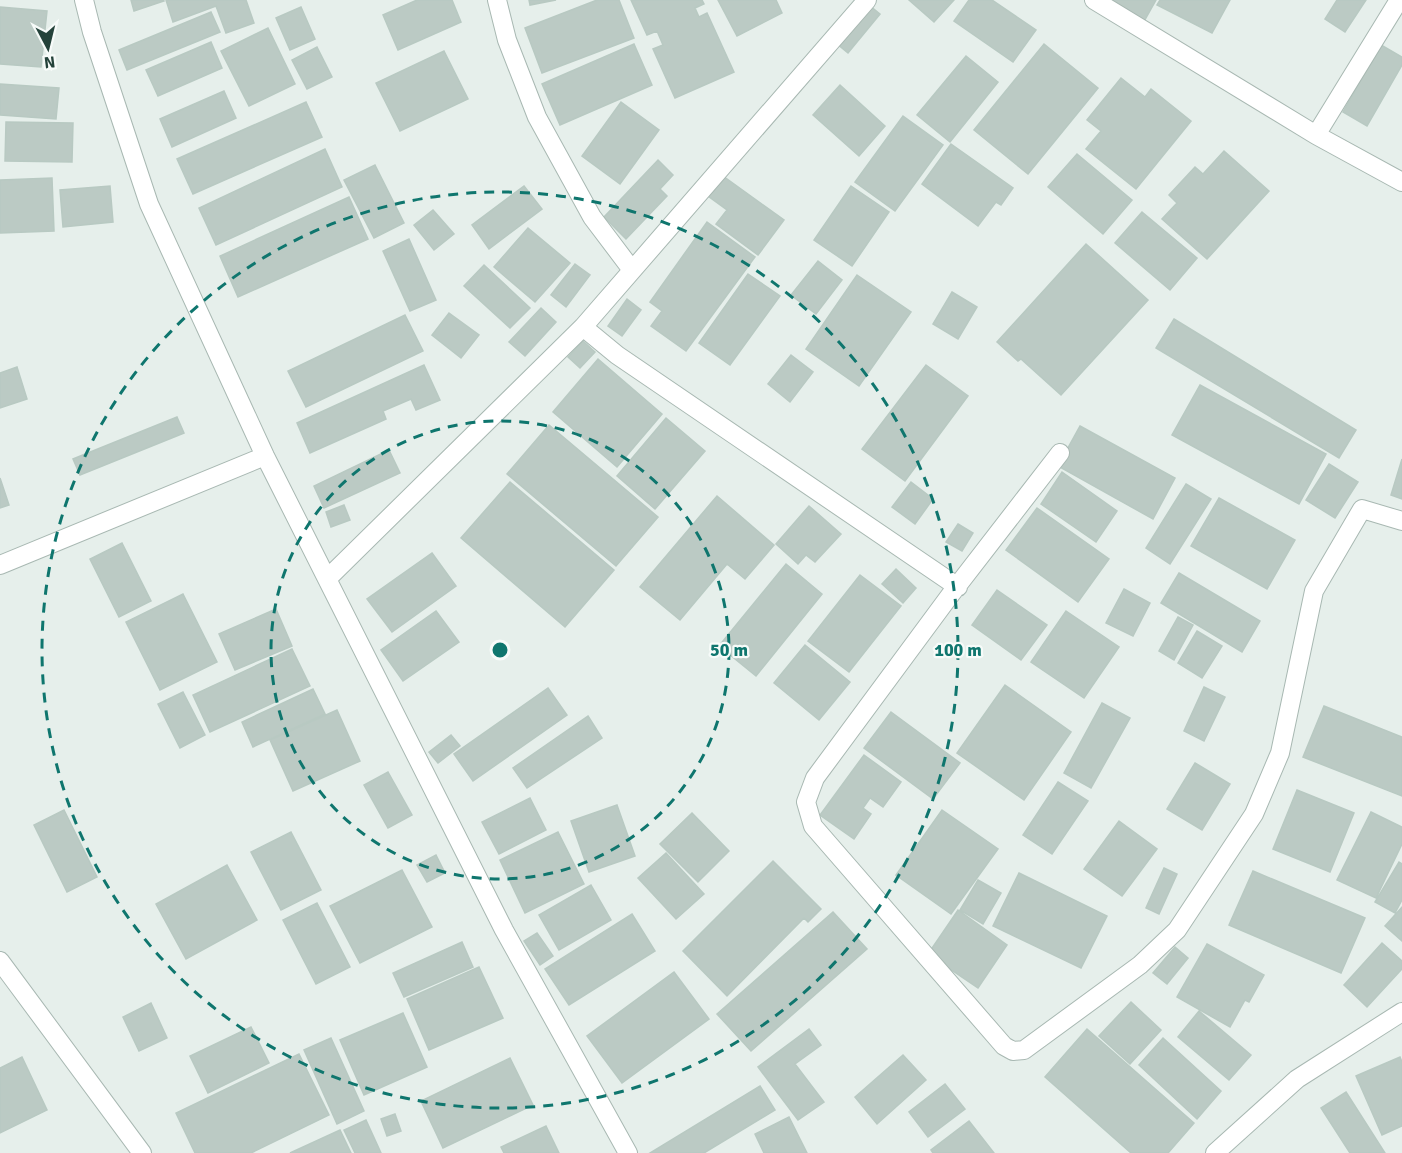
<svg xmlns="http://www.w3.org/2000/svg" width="1402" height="1153" font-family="Signika,sans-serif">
<rect width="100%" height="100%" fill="#e6efeb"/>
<!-- building -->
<path fill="#bbcac4" stroke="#b8c9c2" stroke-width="1.5" d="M131 0H163L164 1 134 11Z
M166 0H246L254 23 226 33 216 6 173 22Z
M417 0H452L461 22 398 50 383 15Z
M529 0H556L530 5Z
M597 0H619L634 38 542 73 525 28Z
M631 0H702L704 4 695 8 699 17 707 13 734 72 675 98 653 49 663 45 657 31 647 35Z
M718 0H776L782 13 737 36Z
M909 0H954L934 22Z
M969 0H992L1036 30 1013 62 954 21Z
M1096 0H1156L1142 25Z
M1160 0H1230L1212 33 1157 5Z
M1337 0H1366L1345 32 1325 19Z
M869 5 880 14 848 53 837 44Z
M0 7 47 11 41 67 0 64Z
M301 7 315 39 290 50 276 18Z
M211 12 220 32 127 70 119 50Z
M268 28 295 84 249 106 221 51Z
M211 42 222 68 158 96 146 70Z
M634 44 652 85 560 125 542 84Z
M1044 44 1098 88 1028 174 974 130Z
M1381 45 1402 57V65L1367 126 1343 112Z
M317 47 332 77 307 89 292 60Z
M444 51 468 99 400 131 376 83Z
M966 56 998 82 950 142 917 115Z
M1121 78 1145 97 1151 89 1191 121 1136 189 1086 149 1101 131 1087 120Z
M0 84 59 88 56 119 0 115Z
M840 85 885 126 859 156 813 115Z
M224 91 236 118 172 147 160 119Z
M306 102 322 137 193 194 177 159Z
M621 102 659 130 620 184 582 156Z
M903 116 943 145 895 211 855 182Z
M6 122 73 123 72 162 5 161Z
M951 144 1013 188 1001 205 996 202 978 226 922 184Z
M325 149 342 187 216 245 199 208Z
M1224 151 1269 191 1207 259 1162 219 1177 203 1169 195 1195 167 1203 174Z
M1077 154 1132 200 1103 234 1048 187Z
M658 160 673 175 660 189 667 196 626 239 604 217Z
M375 165 404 223 374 238 344 180Z
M723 176 784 220 758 255 716 224 727 210 708 196Z
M52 178 54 231 0 233V180Z
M110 186 113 222 63 227 60 190Z
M524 186 542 209 489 249 472 225Z
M851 186 889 212 852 266 814 240Z
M349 197 368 239 238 297 220 256Z
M433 210 454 234 434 250 414 225Z
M1142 212 1197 258 1170 290 1115 243Z
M707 222 755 257 686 351 651 326 662 311 650 302Z
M528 228 570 263 535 302 494 267Z
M409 239 436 300 410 311 383 251Z
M1086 244 1148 300 1061 395 1021 359 1018 361 997 342Z
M818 261 842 280 816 314 791 295Z
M575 264 590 275 566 307 551 295Z
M484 265 530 308 510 328 464 286Z
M748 274 780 296 730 365 699 343Z
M857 275 911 312 859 386 806 349Z
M952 292 977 307 958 339 933 324Z
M627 299 641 310 622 336 608 326Z
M541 308 556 322 525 356 509 342Z
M449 313 479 335 461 358 432 335Z
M405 315 423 351 306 407 288 371Z
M1174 319 1356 430 1339 458 1156 348Z
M583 341 595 352 580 368 568 357Z
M791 355 813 372 790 402 768 384Z
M598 359 662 414 617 467 553 412Z
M424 365 440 400 416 410 411 399 383 411 386 419 310 453 297 423Z
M926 365 968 396 905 481 862 449Z
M17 367 27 399 0 408V373Z
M1200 385 1326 454 1299 504 1172 435Z
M177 417 184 433 80 475 73 459Z
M666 418 705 451 655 509 617 476Z
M549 425 658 517 616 566 507 474Z
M1080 426 1175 478 1153 519 1058 466Z
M389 450 400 473 324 508 314 486Z
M1402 459V499L1391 495Z
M1329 464 1358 482 1335 518 1306 500Z
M1062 472 1117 511 1096 542 1041 504Z
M0 478 9 505 0 508Z
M510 482 614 570 565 627 461 538Z
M911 482 933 499 915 524 892 507Z
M1186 484 1211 499 1170 564 1146 548Z
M717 496 774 545 745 579 727 564 680 620 640 587Z
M1219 498 1295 540 1267 589 1191 546Z
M344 505 350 520 331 527 326 512Z
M809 506 841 534 815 562 806 555 798 564 776 544Z
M1037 508 1109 559 1078 602 1006 550Z
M958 524 973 533 962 551 946 542Z
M122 543 151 601 119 617 90 559Z
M432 553 456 586 392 632 367 599Z
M786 564 822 594 756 676 719 646Z
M896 569 916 588 903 603 882 584Z
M1179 573 1260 621 1242 652 1161 603Z
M860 575 901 606 849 672 808 641Z
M1124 589 1150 603 1133 636 1106 623Z
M997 590 1047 625 1021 660 972 625Z
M183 594 217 662 160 690 126 622Z
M276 609 292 646 235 670 219 634Z
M436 611 459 642 403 681 381 650Z
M1066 611 1119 647 1084 698 1031 662Z
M1178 617 1193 625 1174 660 1159 651Z
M1197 631 1222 646 1202 678 1178 663Z
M805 645 850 682 819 720 774 683Z
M292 649 310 686 210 732 193 695Z
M1005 685 1071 732 1024 800 957 753Z
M1204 687 1225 697 1204 741 1184 731Z
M548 688 567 715 473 781 454 754Z
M313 689 325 714 253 747 242 722Z
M183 692 205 735 180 748 158 704Z
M1102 703 1130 718 1091 788 1064 773Z
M1324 706 1402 737V796L1303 757Z
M337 710 360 761 293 791 270 740Z
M891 712 960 763 933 799 864 748Z
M588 716 602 738 527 788 513 768Z
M451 735 460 746 438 763 429 752Z
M864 755 901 782 883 807 870 798 863 808 871 814 854 839 820 815Z
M1195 763 1230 784 1202 830 1167 809Z
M388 772 412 815 388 828 364 785Z
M1058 782 1088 801 1052 854 1023 835Z
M1297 790 1354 813 1330 872 1273 849Z
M530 798 546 830 499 854 482 822Z
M617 805 635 856 589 872 571 821Z
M64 810 97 877 67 892 34 825Z
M942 810 998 849 951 914 896 875Z
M1371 812 1402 827V844L1376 898 1337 880Z
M692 813 729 851 698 882 660 844Z
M1119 821 1157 849 1122 896 1084 869Z
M291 832 321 890 281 910 251 852Z
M558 832 584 884 525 913 500 860Z
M666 853 704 894 676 919 638 878Z
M436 855 445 873 427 882 417 865Z
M773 861 821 909 808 922 804 918 727 996 683 951Z
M1399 862 1402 864V900L1395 913 1375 902Z
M227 865 257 920 186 959 156 904Z
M1164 868 1177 874 1159 914 1146 908Z
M402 870 432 927 360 963 330 906Z
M1253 871 1365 918 1341 973 1229 925Z
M1019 873 1107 916 1081 968 993 926Z
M978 880 1001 893 983 924 960 910Z
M591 885 611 920 559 950 539 915Z
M317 903 350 967 316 984 283 920Z
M1402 907V941L1385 926Z
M958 910 1007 945 978 988 928 954Z
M833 912 867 949 751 1051 717 1014Z
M632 914 655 951 569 1005 545 969Z
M537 933 553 956 540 965 524 941Z
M462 942 473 967 404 997 393 973Z
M1382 943 1402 961V969L1367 1007 1344 985Z
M1207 944 1264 975 1249 1002 1245 1000 1230 1027 1177 997Z
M1175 947 1188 958 1167 984 1153 973Z
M479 967 503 1018 429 1050 407 999Z
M674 972 709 1019 622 1083 587 1036Z
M1131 1002 1161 1030 1130 1064 1099 1036Z
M151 1003 167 1038 139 1051 123 1017Z
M1199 1011 1251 1055 1229 1080 1178 1037Z
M403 1013 427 1067 364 1095 340 1040Z
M251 1027 269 1063 208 1093 190 1056Z
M809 1029 821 1045 795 1064 824 1102 798 1120 758 1067Z
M1087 1029 1194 1123 1168 1153H1131L1045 1077Z
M331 1038 364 1111 337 1124 304 1050Z
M1163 1038 1221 1091 1197 1119 1139 1065Z
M299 1054 329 1115 251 1153H195L176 1113Z
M903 1055 926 1080 877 1124 855 1097Z
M22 1057 47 1110 0 1133V1068Z
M1400 1057 1402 1062V1126L1382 1135 1356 1076Z
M510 1058 533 1105 443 1148 421 1101Z
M945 1084 965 1109 928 1137 909 1112Z
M760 1086 775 1110 704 1153H650Z
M1346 1092 1385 1153H1350L1321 1108Z
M395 1114 401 1131 387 1136 381 1119Z
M789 1117 807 1153H764L755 1134Z
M366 1120 381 1153H355L344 1130Z
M969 1121 994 1153H933L931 1150Z
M546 1126 559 1153H504L501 1147Z
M340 1130 351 1153H290Z"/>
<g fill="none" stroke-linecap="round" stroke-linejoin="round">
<!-- minor casing -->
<g stroke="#a8b8b2" stroke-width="20">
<path id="minor" d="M84 0 92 32 149 204 265 456 504 930 628 1153
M497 0 507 40 537 117 592 217 632 270
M1094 0 1316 135 1402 182
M1316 135 1399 0
M583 327 617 355 958 587
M1060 453 951 594 815 778 806 802 813 826 1004 1046 1013 1051 1024 1050 1140 965 1177 930 1254 814 1280 753 1314 591 1362 509 1402 521
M0 565 265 456
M328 578 583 327 867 0
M0 961 142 1153
M1215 1153 1297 1079 1402 1012"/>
</g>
<!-- minor -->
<use href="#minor" stroke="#fff" stroke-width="18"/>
</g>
<!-- distance rings -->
<g fill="none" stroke="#0f766e" stroke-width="3" stroke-dasharray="10 8">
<circle cx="500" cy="650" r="229"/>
<circle cx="500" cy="650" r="458"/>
</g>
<circle cx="500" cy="650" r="9" fill="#0f766e" stroke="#f7fbf9" stroke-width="3"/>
<g font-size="18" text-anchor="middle" font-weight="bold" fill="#0f766e" stroke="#f7fbf9" stroke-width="4.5" stroke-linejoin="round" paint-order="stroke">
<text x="729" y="656">50 m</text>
<text x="958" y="656">100 m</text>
</g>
<!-- north arrow -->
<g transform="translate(48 48) rotate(173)" stroke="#f7fbf9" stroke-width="4.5" paint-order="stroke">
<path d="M0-4.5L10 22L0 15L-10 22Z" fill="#24423a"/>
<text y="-9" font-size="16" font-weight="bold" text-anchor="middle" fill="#24423a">N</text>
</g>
</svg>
